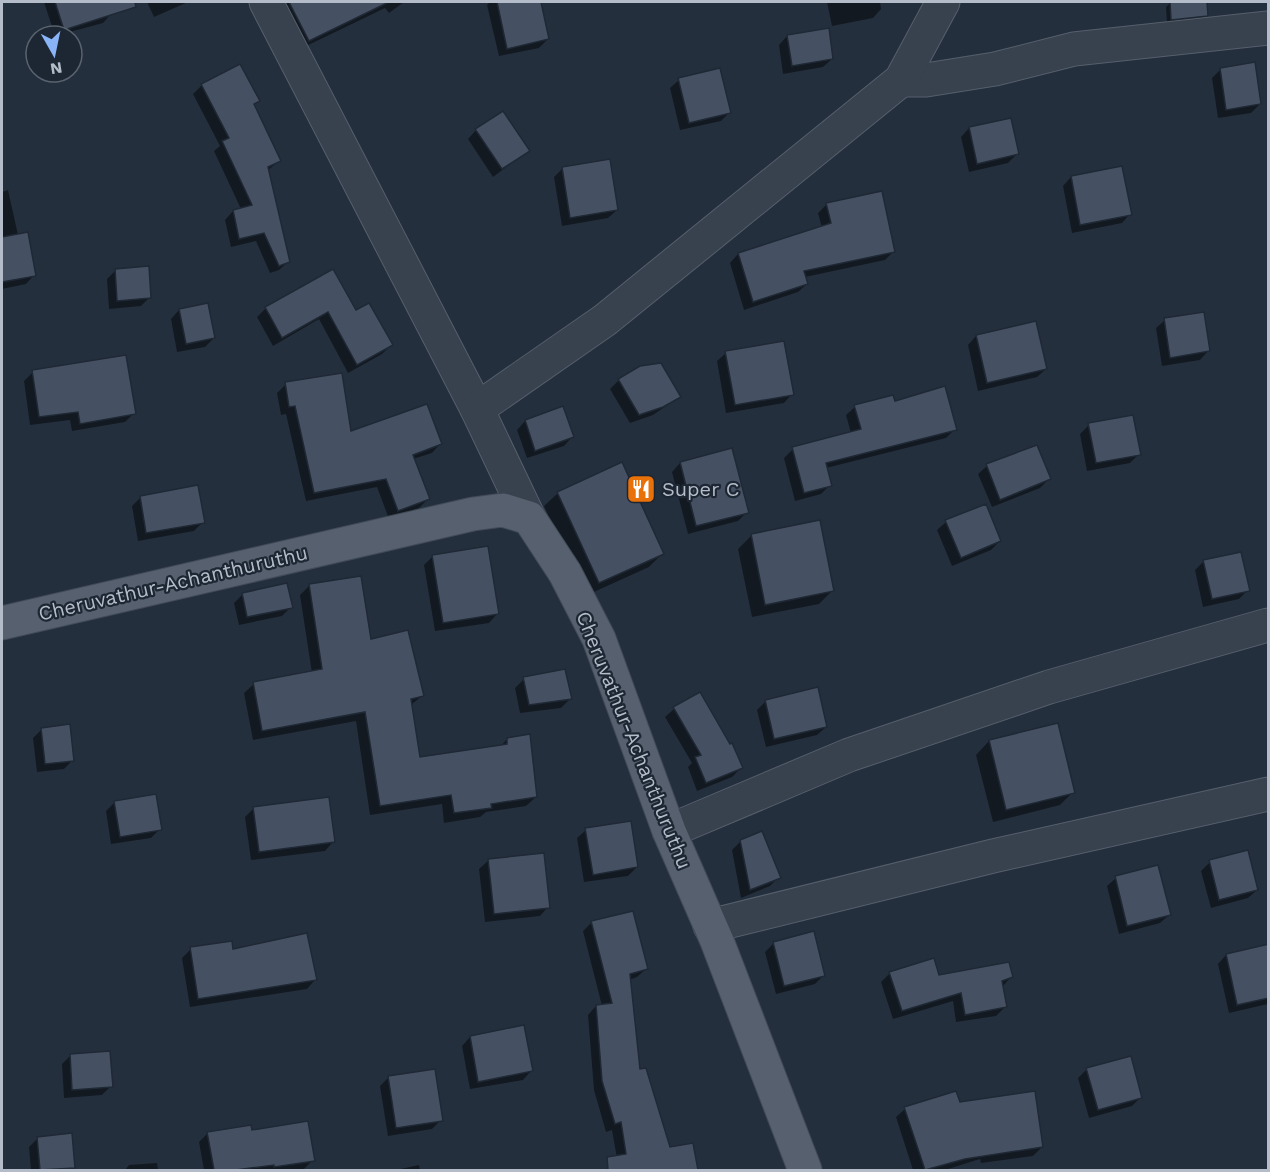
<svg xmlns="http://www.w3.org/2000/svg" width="1270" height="1172" font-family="'Work Sans',sans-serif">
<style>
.shadow{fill:#0007}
.building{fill:#455162;stroke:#1f2835;stroke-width:1.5}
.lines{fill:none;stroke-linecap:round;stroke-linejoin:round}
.minor-casing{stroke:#565f6c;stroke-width:35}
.major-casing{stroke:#414a57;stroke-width:35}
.minor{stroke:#38414e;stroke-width:33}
.major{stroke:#56606e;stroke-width:33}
.labels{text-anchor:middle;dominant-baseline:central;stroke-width:4.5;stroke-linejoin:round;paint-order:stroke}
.poi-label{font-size:20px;fill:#b4bcc9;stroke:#1d2633;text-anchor:start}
.street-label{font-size:20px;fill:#b4bcc9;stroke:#1d2633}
</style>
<rect width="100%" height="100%" fill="#242f3e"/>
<g class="shadow">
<polygon points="44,2 107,2 111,14 103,23 55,36"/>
<polygon points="147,2 188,2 154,17"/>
<polygon points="274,2 404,2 389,13 385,8 298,50"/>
<polygon points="490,2 539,2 548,39 539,48 499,56 487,5"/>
<polygon points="827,2 880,2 881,9 873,18 832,26"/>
<polygon points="1205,2 1206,15 1202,19 1167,23 1166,7 1170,3"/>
<polygon points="787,36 832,59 823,67 783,74 779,45"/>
<polygon points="1221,69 1260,104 1251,113 1218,118 1212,78"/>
<polygon points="679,80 730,112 721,121 680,130 670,88"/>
<polygon points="202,85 258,101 253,106 279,161 267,171 288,262 279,270 270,273 256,241 231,247 225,220 233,211 241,209 214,151 220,146 193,94"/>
<polygon points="969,128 1017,154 1008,163 969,172 961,137"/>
<polygon points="476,130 528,151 493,177 468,139"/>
<polygon points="563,168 617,210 608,218 562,226 554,177"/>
<polygon points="1071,177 1130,214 1122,223 1072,233 1063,186"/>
<polygon points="8,190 18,235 34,275 26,284 2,289 2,192"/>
<polygon points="827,204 894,251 885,260 805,277 807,284 798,292 744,310 730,263 738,254 822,228 818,213"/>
<polygon points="115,271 150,297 141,306 109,309 107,279"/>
<polygon points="332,271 356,312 391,345 382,354 348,373 319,319 273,346 257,317 266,308"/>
<polygon points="179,310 214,338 205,347 177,352 171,319"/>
<polygon points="1165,320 1208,351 1200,360 1162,366 1156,328"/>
<polygon points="976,336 1046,369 1037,377 978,391 968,345"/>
<polygon points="726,353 792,394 784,403 726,413 717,361"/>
<polygon points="640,368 679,397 653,415 630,423 610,389 619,380"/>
<polygon points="33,372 134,413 125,422 72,431 70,420 30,425 24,381"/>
<polygon points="286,384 350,433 440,444 432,453 413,459 428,499 419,508 389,519 377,487 306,501 286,414 281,415 277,393"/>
<polygon points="894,403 955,429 946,438 826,468 830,485 821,494 795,501 784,458 793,449 851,433 846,415 855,407"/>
<polygon points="562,408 572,437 564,446 527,458 517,430 525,421"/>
<polygon points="1089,425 1139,454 1130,463 1087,471 1080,434"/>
<polygon points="680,463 747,512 738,521 688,534 672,472"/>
<polygon points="987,466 1049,479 1040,488 992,507 978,474"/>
<polygon points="558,493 662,554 649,567 585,596 544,506"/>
<polygon points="141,497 203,522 194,531 138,541 132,506"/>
<polygon points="946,522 1000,541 991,550 952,566 937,530"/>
<polygon points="752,535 832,591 819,604 752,617 738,549"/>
<polygon points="433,556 497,614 489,623 435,631 424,565"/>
<polygon points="1203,562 1248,590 1239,599 1203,607 1195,570"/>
<polygon points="310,585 423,695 411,705 419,758 500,747 507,739 536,797 526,806 486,812 480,817 444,823 442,804 370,815 356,721 253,740 244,693 254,684 312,673 300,595"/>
<polygon points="243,594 291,607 282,616 239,625 234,603"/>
<polygon points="524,679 570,699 561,708 520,713 515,688"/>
<polygon points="766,701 826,727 817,735 766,747 757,710"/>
<polygon points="674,709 741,768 732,777 697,791 688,767 692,763 665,717"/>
<polygon points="42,729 73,760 64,769 37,772 33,738"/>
<polygon points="989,741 1073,792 1060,805 993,822 976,755"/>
<polygon points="115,802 160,829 151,838 111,844 106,811"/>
<polygon points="254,808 333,842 325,851 251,860 245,817"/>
<polygon points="586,830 637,867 628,876 584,882 577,838"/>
<polygon points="741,841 779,877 770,886 741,898 732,850"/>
<polygon points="488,861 548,907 540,916 485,922 479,869"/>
<polygon points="1210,862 1257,890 1248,898 1211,908 1201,871"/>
<polygon points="1116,878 1169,915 1160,923 1119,934 1107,886"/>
<polygon points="592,922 646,969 637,977 629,980 638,1071 669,1149 692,1145 697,1170 619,1170 612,1130 606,1132 594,1090 588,1015 596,1006 602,1006 583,931"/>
<polygon points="774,943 824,975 815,984 776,994 765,952"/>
<polygon points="1268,946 1268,1004 1229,1013 1218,964 1226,955"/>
<polygon points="191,949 232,950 315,980 307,989 190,1007 182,958"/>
<polygon points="890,973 938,976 1011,977 1003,986 1005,1007 996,1016 956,1022 953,1001 893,1019 881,982"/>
<polygon points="470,1037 531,1071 523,1080 470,1089 462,1046"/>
<polygon points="70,1056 111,1086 102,1095 64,1098 62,1064"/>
<polygon points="1087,1069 1141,1097 1132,1106 1089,1118 1078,1078"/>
<polygon points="389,1077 441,1120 432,1129 388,1136 380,1086"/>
<polygon points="959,1104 1042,1147 1033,1156 981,1163 980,1159 945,1170 913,1170 896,1117 905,1109"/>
<polygon points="250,1132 313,1160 304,1169 292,1170 204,1170 199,1142 208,1133"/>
<polygon points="38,1138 74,1168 71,1170 31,1170 29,1147"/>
<polygon points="157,1163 158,1170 125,1170 129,1165"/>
<polygon points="419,1165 420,1170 396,1170"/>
</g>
<g class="building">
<polygon points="55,2 135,2 136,7 64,30"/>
<polygon points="289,2 389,2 309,41"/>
<polygon points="497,2 541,2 549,39 507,49"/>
<polygon points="1170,2 1207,2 1208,16 1171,20"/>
<polygon points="829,28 833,59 792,66 787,35"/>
<polygon points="1255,62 1261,104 1226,110 1220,68"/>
<polygon points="240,64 260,101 254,104 281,161 268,167 290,262 279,266 264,233 239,239 233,210 252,205 222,141 229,138 201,84"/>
<polygon points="720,68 731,113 689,123 678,78"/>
<polygon points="503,111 530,151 502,169 475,129"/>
<polygon points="1011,118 1019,154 977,164 969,127"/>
<polygon points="610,159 618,210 570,218 562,167"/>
<polygon points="1122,166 1132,215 1080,225 1071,176"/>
<polygon points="882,191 895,252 804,271 808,284 753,302 738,253 831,223 826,203"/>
<polygon points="28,232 36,276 2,282 2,237"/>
<polygon points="149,266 151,298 117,301 115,269"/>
<polygon points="333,269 356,310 369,303 393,345 357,365 328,312 282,338 265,307"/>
<polygon points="208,303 215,338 186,344 179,309"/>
<polygon points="1204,312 1210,351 1170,358 1164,318"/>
<polygon points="1036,321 1047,369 987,383 976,335"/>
<polygon points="784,341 794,395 735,405 725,351"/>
<polygon points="126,355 136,414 80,424 78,412 39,417 32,370"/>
<polygon points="661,363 681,397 663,407 639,415 618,379 640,366"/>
<polygon points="342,373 351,431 427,404 442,444 413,455 430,499 398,511 386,479 314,493 295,406 289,407 285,382"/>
<polygon points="945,386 957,430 826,463 832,486 804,493 792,447 861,429 854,405 893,395 895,401"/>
<polygon points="563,406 574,437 535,451 525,420"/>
<polygon points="1133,415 1141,455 1096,463 1088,423"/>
<polygon points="1037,445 1051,479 1000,500 986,464"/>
<polygon points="732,448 749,513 696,526 680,462"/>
<polygon points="622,462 664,554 599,583 557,492"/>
<polygon points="198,485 205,523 146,533 140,496"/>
<polygon points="986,504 1001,541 961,558 945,520"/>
<polygon points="820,520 834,591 765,605 751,534"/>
<polygon points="488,546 499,614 443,623 432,555"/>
<polygon points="1241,552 1250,591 1212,599 1203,560"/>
<polygon points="361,576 371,639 408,630 424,696 411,699 420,757 507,744 507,738 530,734 537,797 491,804 492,808 454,813 451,795 380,806 365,712 262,731 253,682 322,669 309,584"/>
<polygon points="287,583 293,608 247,617 242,593"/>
<polygon points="565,669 572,699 529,705 523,677"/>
<polygon points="818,687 827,727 774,739 765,700"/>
<polygon points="700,692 730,744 732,743 743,768 706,783 695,757 701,755 673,707"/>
<polygon points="1058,723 1075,793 1006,810 989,740"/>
<polygon points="70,724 74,761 45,764 41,728"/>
<polygon points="156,794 162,830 120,837 114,801"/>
<polygon points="329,797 335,842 259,852 253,807"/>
<polygon points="631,821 638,867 593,875 585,828"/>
<polygon points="762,831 781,878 750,890 740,840"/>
<polygon points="1248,850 1258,890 1219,900 1209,860"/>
<polygon points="544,853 550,908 494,914 488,859"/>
<polygon points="1158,865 1171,915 1127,926 1115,876"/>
<polygon points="633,911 648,969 630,974 640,1069 646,1068 670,1147 693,1143 698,1170 608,1170 607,1157 626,1154 621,1122 615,1124 602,1081 596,1005 612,1003 591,921"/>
<polygon points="814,931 825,976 784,986 773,942"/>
<polygon points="307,933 317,980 198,999 190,947 232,941 233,949"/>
<polygon points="1269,944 1269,998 1237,1005 1226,954"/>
<polygon points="934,958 939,975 1009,962 1013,977 1002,981 1007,1007 965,1015 961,993 902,1011 889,972"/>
<polygon points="524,1025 533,1071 478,1082 470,1036"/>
<polygon points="110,1051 113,1087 72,1090 70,1054"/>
<polygon points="1131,1056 1142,1098 1098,1110 1086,1068"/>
<polygon points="435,1069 443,1121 396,1128 388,1076"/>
<polygon points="956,1091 960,1102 1035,1091 1043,1147 965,1159 925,1170 904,1107"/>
<polygon points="308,1121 315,1161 274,1167 274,1165 236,1170 214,1170 207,1132 251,1125 252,1130"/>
<polygon points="72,1133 75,1168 40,1170 37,1137"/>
</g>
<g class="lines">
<g class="minor-casing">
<g id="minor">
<polyline points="266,2 477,409 529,518"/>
<polyline points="901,80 926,80 995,69 1074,49 1268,28"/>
<polyline points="477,409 605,320 901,80 943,2"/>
<polyline points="669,831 849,755 1049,687 1268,625"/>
<polyline points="710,926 993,856 1268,794"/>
</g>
</g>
<g class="major-casing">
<polyline id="major" points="2,623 473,514 503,510 529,518 565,573 599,639 669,831 717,941 805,1170"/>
</g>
<use href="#minor" class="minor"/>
<use href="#major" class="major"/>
</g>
<defs>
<g id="restaurant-square" transform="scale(1.5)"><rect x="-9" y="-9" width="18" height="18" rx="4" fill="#e8710a" stroke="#1d2633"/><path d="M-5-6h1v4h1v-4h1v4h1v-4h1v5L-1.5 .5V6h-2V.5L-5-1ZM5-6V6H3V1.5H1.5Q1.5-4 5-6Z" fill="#fff"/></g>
</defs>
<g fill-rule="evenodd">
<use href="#restaurant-square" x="641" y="489"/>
</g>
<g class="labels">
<g class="poi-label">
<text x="662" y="489">Super C</text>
</g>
<g class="street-label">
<text transform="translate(173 583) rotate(-13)">Cheruvathur-Achanthuruthu</text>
<text transform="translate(634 740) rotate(68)">Cheruvathur-Achanthuruthu</text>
</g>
</g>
<rect width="1270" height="1172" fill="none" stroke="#b4bcc9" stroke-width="6"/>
<g transform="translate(54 54) rotate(171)"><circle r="28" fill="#1d2633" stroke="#59626f" stroke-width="1.5"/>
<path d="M0-4.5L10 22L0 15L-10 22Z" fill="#8ab4f8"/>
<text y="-9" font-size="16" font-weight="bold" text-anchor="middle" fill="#b4bcc9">N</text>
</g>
</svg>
